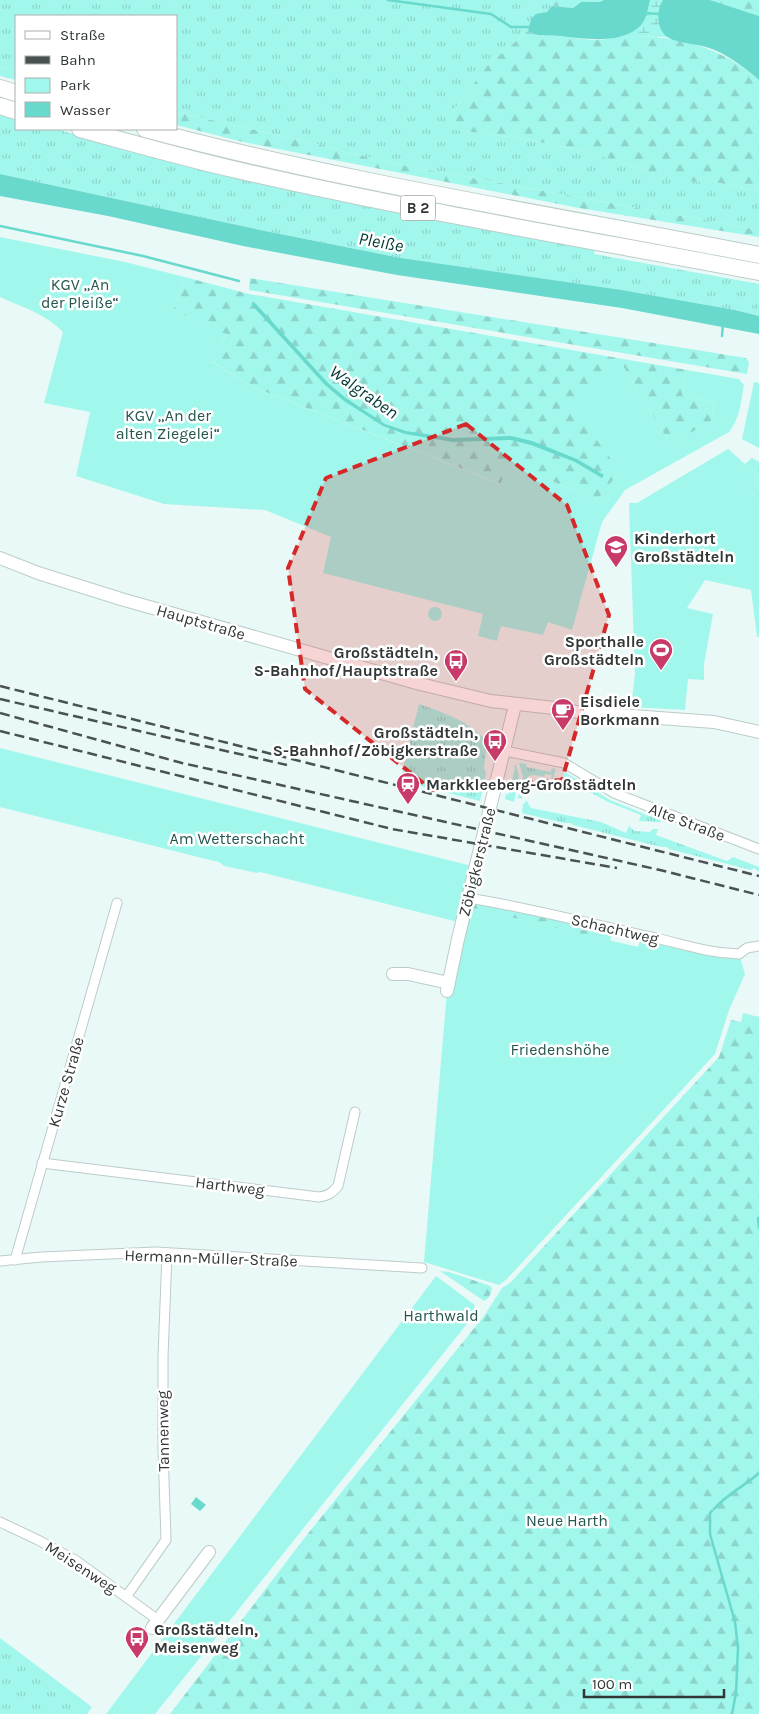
<svg xmlns="http://www.w3.org/2000/svg" width="759" height="1714" font-family="Karla,sans-serif">
<style>
.grass{fill:url(#grass-tufts)}
.forest{fill:url(#forest-firs)}
.wetland{fill:url(#wetland-marsh)}
.green{fill:#a2f7ec}
.water{fill:#68d9cc}
.lines{fill:none;stroke-linecap:round;stroke-linejoin:round}
.stream{stroke:#68d9cc;stroke-width:2.5}
.street-casing{stroke:#bcccc9;stroke-width:11}
.secondary-casing{stroke:#bcccc9;stroke-width:14}
.highway-casing{stroke:#bcccc9;stroke-width:18}
.street{stroke:#fff;stroke-width:9}
.secondary{stroke:#fff;stroke-width:12}
.highway{stroke:#fff;stroke-width:16}
.rail{stroke:#4a5251;stroke-width:2.5;stroke-dasharray:10 5;stroke-linecap:butt}
.marked{fill:#d62828;fill-opacity:0.2;stroke:#d62828;stroke-width:4;stroke-dasharray:10 6;stroke-linejoin:round}
.labels{text-anchor:middle;dominant-baseline:central;stroke-width:5;stroke-linejoin:round;paint-order:stroke}
.shield{fill:#fff;stroke:#6e7372;stroke-width:1}
.shield-label{font-size:15px;font-weight:bold;fill:#303736}
.park-label{font-size:16px;fill:#255751;stroke:#fff}
.poi-label{font-size:16px;font-weight:bold;fill:#303736;stroke:#fff;text-anchor:start}
.street-label{font-size:16px;fill:#303736;stroke:#fff}
.water-label{font-size:18px;font-style:italic;fill:#003833;stroke:#fff}
</style>
<defs>
<pattern id="grass-tufts" width="24" height="20" patternUnits="userSpaceOnUse" patternTransform="scale(1.25)"><rect width="24" height="20" fill="#a2f7ec"/><path d="M3 7l-1-3M5 7V3M7 7l1-3M15 17l-1-3M17 17v-4M19 17l1-3" fill="none" stroke="#8cd4cb"/></pattern>
<pattern id="forest-firs" width="22" height="20" patternUnits="userSpaceOnUse" patternTransform="scale(1.25)"><rect width="22" height="20" fill="#a2f7ec"/><path d="M5 1l3.5 6h-7zM16 11l3.5 6h-7z" fill="#8cd4cb"/></pattern>
<pattern id="wetland-marsh" width="20" height="14" patternUnits="userSpaceOnUse" patternTransform="scale(1.25)"><rect width="20" height="14" fill="#a2f7ec"/><path d="M1 5h8M5 5V1M11 12h8M15 12V8" fill="none" stroke="#8cd4cb"/></pattern>
</defs>
<rect width="100%" height="100%" fill="#e9f9f7"/>
<g class="grass">
<polygon points="0,0 551,0 552,6 547,12 531,19 528,31 488,65 452,112 449,129 525,139 588,152 622,162 644,170 695,182 714,182 759,191 759,230 417,168 344,152 321,145 176,112 176,16 16,16 16,71 0,66"/>
<polygon points="0,113 16,118 16,129 56,129 121,147 595,249 594,254 759,284 759,316 735,310 622,290 401,258 265,231 0,174"/>
<path d="M419,704C444,713 470,721 487,742L484,768L486,773L480,801L400,781Z"/>
<polygon points="519,763 527,764 526,767 551,772 552,768 556,769 553,779 551,779 552,775 545,774 544,777 535,775 528,776 522,794 522,799 518,798 523,777"/>
<polygon points="516,764 519,776 514,802 505,799 506,794 509,794 515,767 513,767"/>
<polygon points="565,772 610,800 662,821 660,822 639,821 641,815 608,802 566,779 563,784 561,781"/>
<polygon points="527,801 531,808 601,822 626,833 629,826 635,831 650,832 653,829 658,829 656,835 727,861 733,857 759,867 759,872 754,868 751,870 669,849 667,847 661,847 573,825 571,823 564,823 522,813 523,804"/>
<polygon points="0,1638 92,1707 87,1714 0,1714"/>
</g>
<g class="forest">
<polygon points="551,0 604,0 600,2 581,2 573,8 552,6"/>
<polygon points="710,0 759,0 759,16"/>
<path d="M528,31C535,37 550,35 558,36C571,37 584,40 597,40C606,40 614,36 623,36C676,35 718,45 759,80V191L714,182H695L664,177L622,162L588,152L525,139L448,129L452,112L488,65Z"/>
<polygon points="0,66 16,71 16,80 0,76"/>
<polygon points="176,112 321,145 344,152 417,168 759,230 759,237 579,208 243,142 176,125"/>
<polygon points="185,277 249,294 687,370 682,395 715,403 711,422 670,444 623,366 620,472 597,500 510,464 501,484 253,387 210,360 226,335 173,310"/>
<polygon points="250,278 746,358 749,362 747,374 249,290"/>
<polygon points="752,458 759,462 759,501 750,488 758,481 745,464"/>
<polygon points="468,898 613,929 610,941 466,907"/>
<polygon points="743,1013 759,1017 759,1714 170,1714 306,1536 484,1316 502,1288 510,1283 719,1057 731,1020 741,1022"/>
<path d="M440,1271L449,1272L491,1286L492,1289C491,1293 489,1299 484,1301Z"/>
</g>
<path class="wetland" d="M650,0H663L661,27L668,37L622,36C642,26 645,23 650,0Z"/>
<g class="green">
<path d="M0,237L125,262L185,277L173,310L226,334L211,361L253,387L500,484L510,464L597,500L620,471L568,402L623,366L670,444L711,422L715,403L682,395L687,370L739,379L744,385C741,402 740,418 729,432L625,490L602,522L572,630L548,622L543,635L501,626L497,641L478,636L483,614L323,573L331,537L265,510L164,504L76,476L90,412L44,403L63,332C46,314 22,307 0,297Z"/>
<polygon points="754,382 759,383 759,448 742,439"/>
<polygon points="728,449 745,464 758,481 750,488 759,501 759,637 757,637 751,590 705,580 687,608 713,614 704,664 704,680 688,679 685,710 631,707 635,674 629,503 637,503"/>
<circle cx="435" cy="614" r="7"/>
<polygon points="0,748 476,867 467,907 638,947 642,935 739,954 745,974 729,1010 715,1054 506,1280 499,1285 424,1262 447,991 462,923 260,872 257,873 224,866 219,862 206,859 0,807"/>
<polygon points="436,1276 475,1305 470,1320 155,1714 106,1714"/>
</g>
<g class="water">
<path d="M604,0H650C648,9 646,22 638,28C617,45 582,38 559,36C550,35 535,37 528,31L531,19L536,14L547,12L552,6L573,8L581,2H600Z"/>
<path d="M663,0H710L759,16V80C744,67 726,53 706,47C696,44 678,43 669,38C656,31 656,10 663,0Z"/>
<polygon points="0,174 265,231 401,258 622,290 735,310 759,316 759,334 622,308 397,275 243,246 108,216 0,196"/>
<polygon points="252,302 256,304 328,383 346,398 385,424 406,431 453,438 511,436 532,441 577,459 604,475 602,478 575,462 531,445 511,440 453,442 405,434 383,426 344,401 325,385 252,305"/>
<polygon points="196,1497 206,1505 200,1511 191,1504"/>
</g>
<g class="lines">
<g class="stream">
<polyline points="388,0 491,14 511,27 532,27"/>
<polyline points="644,13 659,14"/>
<polyline points="0,226 143,256 239,281"/>
<polyline points="722,336 723,323"/>
<polyline points="758,1218 759,1228"/>
<path d="M714,1509C728,1493 745,1486 759,1473"/>
<polyline points="712,1511 710,1513 710,1534 735,1622 738,1648 736,1693 732,1714"/>
</g>
<g class="street-casing">
<g id="street">
<polyline points="505,751 564,763 614,793 759,849"/>
<path d="M468,898C532,908 594,925 656,938C686,945 708,953 739,954L747,948L759,946"/>
<path d="M42,1163L319,1197C328,1196 332,1193 338,1186L355,1112"/>
<polyline points="15,1260 117,903"/>
<polyline points="0,1261 41,1257 156,1252 422,1268"/>
<polyline points="0,1522 38,1540 75,1560 158,1620"/>
<polyline points="126,1597 166,1540 163,1449 163,1357 167,1253"/>
</g>
</g>
<g class="secondary-casing">
<g id="secondary">
<polyline points="0,558 38,573 121,599 420,684 491,701 563,709 577,712 714,722 759,732"/>
<polyline points="393,974 408,974 449,983"/>
<polyline points="447,991 458,939 515,705"/>
<polyline points="152,1628 209,1552"/>
</g>
</g>
<g class="highway-casing">
<g id="highway">
<polyline points="0,88 16,93"/>
<polyline points="0,106 16,111"/>
<path d="M80,129C132,143 184,158 237,170C410,210 585,239 759,272"/>
<path d="M145,129C347,183 554,215 759,255"/>
</g>
</g>
<use href="#street" class="street"/>
<use href="#secondary" class="secondary"/>
<use href="#highway" class="highway"/>
<g class="rail">
<polyline points="0,686 759,876"/>
<polyline points="0,699 287,765"/>
<polyline points="0,713 182,763 660,870 759,895"/>
<polyline points="0,731 392,829 617,868"/>
</g>
</g>
<path class="marked" d="M466,424L567,505L609,615L562,780L432,790L305,689L288,568L326,478Z"/>
<defs>
<g id="school-pin" transform="scale(1.25)"><path d="M0 17L-7.5 6A9.5 9.5 0 1 1 7.5 6Z" fill="#c83a68" stroke="#fff"/><path d="M0-5L7-2L0 1L-7-2ZM-4 1L0 2.5L4 1V4Q0 6-4 4Z" fill="#fff"/></g>
<g id="stadium-pin" transform="scale(1.25)"><path d="M0 17L-7.5 6A9.5 9.5 0 1 1 7.5 6Z" fill="#c83a68" stroke="#fff"/><path d="M0-5a6.5 5 0 1 0 0 10a6.5 5 0 1 0 0-10ZM-3.5-1.8h7v3.6h-7Z" fill="#fff"/></g>
<g id="bus-pin" transform="scale(1.25)"><path d="M0 17L-7.5 6A9.5 9.5 0 1 1 7.5 6Z" fill="#c83a68" stroke="#fff"/><path d="M-5-6H5V4H4V6H2V4H-2V6H-4V4H-5ZM-3.5-4V0h7V-4ZM-3.5 1.2v1.5H-2V1.2ZM2 1.2v1.5H3.5V1.2Z" fill="#fff"/></g>
<g id="cafe-pin" transform="scale(1.25)"><path d="M0 17L-7.5 6A9.5 9.5 0 1 1 7.5 6Z" fill="#c83a68" stroke="#fff"/><path d="M-5.5-4.5H6V0H3Q3 3.5 0 3.5H-2.5Q-5.5 3.5-5.5 0ZM3-3.2v2h1.7v-2ZM-6 4.5H4V6H-6Z" fill="#fff"/></g>
<g id="station-pin" transform="scale(1.25)"><path d="M0 17L-7.5 6A9.5 9.5 0 1 1 7.5 6Z" fill="#c83a68" stroke="#fff"/><path d="M-3-6H3Q5-6 5-4V2Q5 4 3 4L4.5 6H3L1.5 4h-3L-3 6H-4.5L-3 4Q-5 4-5 2V-4Q-5-6-3-6ZM-3.5-4v3h7v-3ZM-3.5 1v1.5H-2V1ZM2 1v1.5H3.5V1Z" fill="#fff"/></g>
</defs>
<g fill-rule="evenodd">
<use href="#school-pin" x="616" y="547"/>
<use href="#stadium-pin" x="661" y="650"/>
<use href="#bus-pin" x="456" y="661"/>
<use href="#cafe-pin" x="563" y="710"/>
<use href="#bus-pin" x="495" y="741"/>
<use href="#station-pin" x="408" y="784"/>
<use href="#bus-pin" x="137" y="1638"/>
</g>
<g class="labels">
<rect class="shield" x="400.5" y="195.5" width="35" height="25" rx="4"/>
<g class="shield-label">
<text x="418" y="208">B 2</text>
</g>
<g class="park-label">
<text x="80" y="284">KGV „An<tspan x="80" dy="18">der Pleiße“</tspan></text>
<text x="168" y="415">KGV „An der<tspan x="168" dy="18">alten Ziegelei“</tspan></text>
<text x="237" y="838">Am Wetterschacht</text>
<text x="560" y="1049">Friedenshöhe</text>
<text x="441" y="1315">Harthwald</text>
<text x="567" y="1520">Neue Harth</text>
</g>
<g class="poi-label">
<text x="634" y="538">Kinderhort<tspan x="634" dy="18">Großstädteln</tspan></text>
<text x="644" y="641" text-anchor="end">Sporthalle<tspan x="644" dy="18">Großstädteln</tspan></text>
<text x="438" y="652" text-anchor="end">Großstädteln,<tspan x="438" dy="18">S-Bahnhof/Hauptstraße</tspan></text>
<text x="580" y="701">Eisdiele<tspan x="580" dy="18">Borkmann</tspan></text>
<text x="478" y="732" text-anchor="end">Großstädteln,<tspan x="478" dy="18">S-Bahnhof/Zöbigkerstraße</tspan></text>
<text x="426" y="784">Markkleeberg-Großstädteln</text>
<text x="154" y="1629">Großstädteln,<tspan x="154" dy="18">Meisenweg</tspan></text>
</g>
<g class="street-label">
<text transform="translate(201 622) rotate(16)">Hauptstraße</text>
<text transform="translate(687 822) rotate(21)">Alte Straße</text>
<text transform="translate(477 862) rotate(-76)">Zöbigkerstraße</text>
<text transform="translate(615 929) rotate(13)">Schachtweg</text>
<text transform="translate(66 1082) rotate(-74)">Kurze Straße</text>
<text transform="translate(230 1186) rotate(7)">Harthweg</text>
<text transform="translate(211 1258) rotate(2)">Hermann-Müller-Straße</text>
<text transform="translate(163 1431) rotate(-91)">Tannenweg</text>
<text transform="translate(81 1567) rotate(33)">Meisenweg</text>
</g>
<g class="water-label">
<text transform="translate(381 242) rotate(10)">Pleiße</text>
<text transform="translate(364 392) rotate(35)">Walgraben</text>
</g>
</g>
<rect x="15" y="15" width="162" height="115" fill="#ffffff" stroke="#acafaf"/>
<rect x="25" y="31" width="25" height="8" fill="#ffffff" stroke="#acafaf"/>
<text x="60" y="40" font-size="15" fill="#303736">Straße</text>
<rect x="25" y="56" width="25" height="8" fill="#4a5251" stroke="#acafaf"/>
<text x="60" y="65" font-size="15" fill="#303736">Bahn</text>
<rect x="25" y="78" width="25" height="15" fill="#a2f7ec" stroke="#acafaf"/>
<text x="60" y="90" font-size="15" fill="#303736">Park</text>
<rect x="25" y="102" width="25" height="15" fill="#68d9cc" stroke="#acafaf"/>
<text x="60" y="115" font-size="15" fill="#303736">Wasser</text>
<path d="M584 1689v8h140v-8" fill="none" stroke="#303736" stroke-width="2.5"/>
<text x="592" y="1689" font-size="15" fill="#303736" stroke="#ffffff" stroke-width="4" paint-order="stroke">100 m</text>
</svg>
